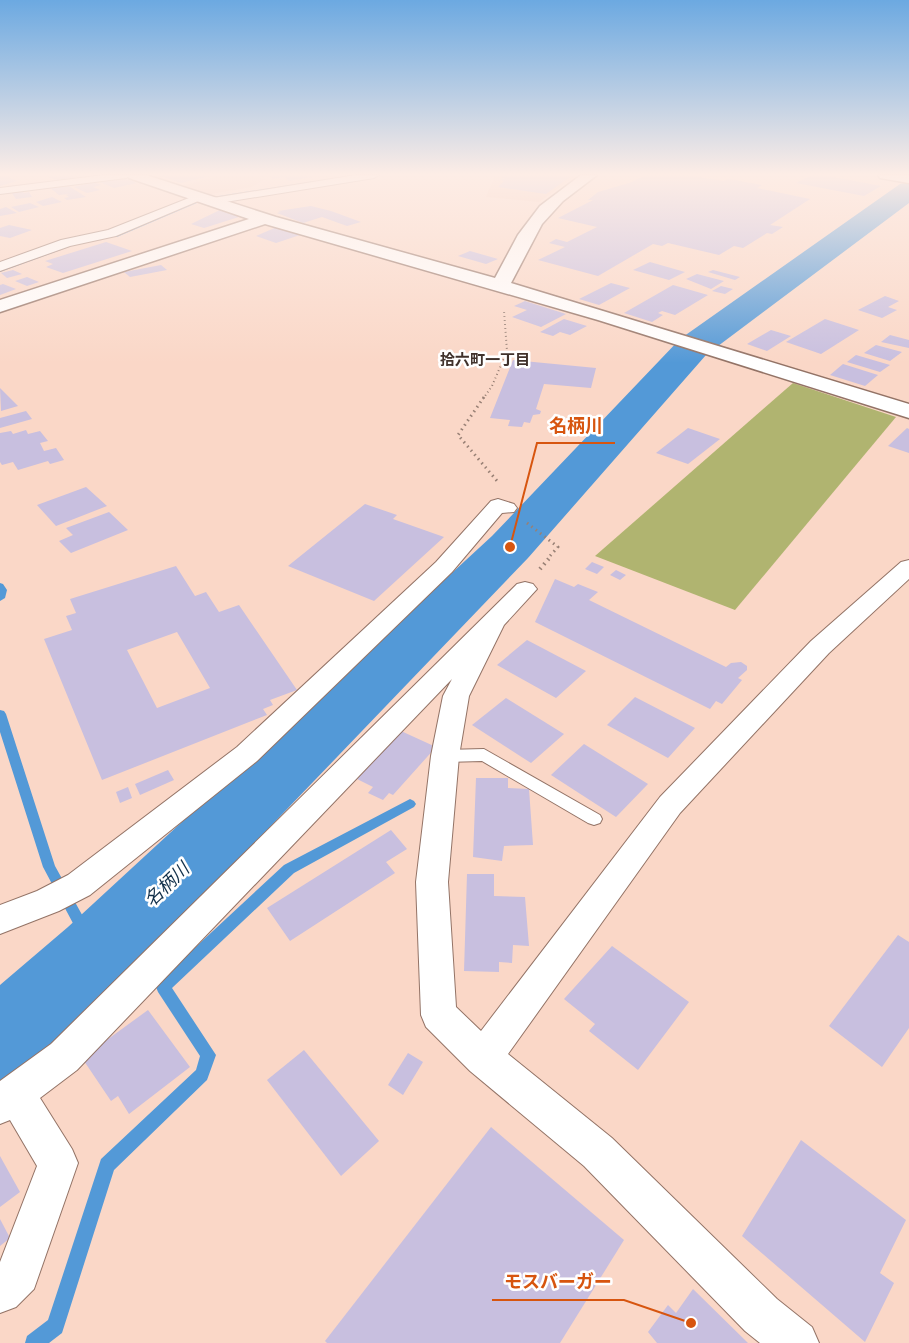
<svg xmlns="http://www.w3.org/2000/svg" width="909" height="1343" font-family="'Golos Text','Noto Sans JP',sans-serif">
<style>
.built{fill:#f4cab7}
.green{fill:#b0b470}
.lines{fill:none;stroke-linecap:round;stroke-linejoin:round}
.stream{fill:#5399d7;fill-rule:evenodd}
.river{fill:#5399d7;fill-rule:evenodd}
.building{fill:#c8bfdf;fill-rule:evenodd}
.lane-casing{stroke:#937366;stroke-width:2}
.street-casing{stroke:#937366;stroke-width:2}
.secondary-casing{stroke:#937366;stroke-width:3}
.highway-casing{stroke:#937366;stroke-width:3}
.path-far2{stroke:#988075;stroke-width:2;stroke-dasharray:1 3;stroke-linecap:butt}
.path-far1{stroke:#988075;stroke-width:3;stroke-dasharray:1.5 4;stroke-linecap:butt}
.path{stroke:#988075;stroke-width:4;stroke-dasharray:1.5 4.5;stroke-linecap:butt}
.lane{fill:#fff;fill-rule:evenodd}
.street{fill:#fff;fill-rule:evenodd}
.secondary{fill:#fff;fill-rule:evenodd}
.highway{fill:#fff;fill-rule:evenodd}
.labels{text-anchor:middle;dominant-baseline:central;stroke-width:5;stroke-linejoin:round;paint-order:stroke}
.far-neighbourhood-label{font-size:15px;font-weight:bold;fill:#40322c;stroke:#fff}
.water-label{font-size:18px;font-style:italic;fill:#12304a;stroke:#fff}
.leader{fill:none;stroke:#d7550f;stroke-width:2}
.callout-dot{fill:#d7550f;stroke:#fff;stroke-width:2}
.callout-label{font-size:18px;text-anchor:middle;font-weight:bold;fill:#d7550f;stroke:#fff;stroke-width:5;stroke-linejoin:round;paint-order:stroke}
</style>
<rect width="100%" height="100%" fill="#fad7c7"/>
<g class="built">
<polygon points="214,175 262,175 258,177 263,180 252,187 205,195 182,186 215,177"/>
<polygon points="495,175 577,175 539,202 486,197"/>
</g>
<polygon class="green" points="793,383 896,417 735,610 595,556"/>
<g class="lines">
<g class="stream">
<polygon points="314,181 316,183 214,198 212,197"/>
<polygon points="193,202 197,203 117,237 112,236"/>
<polygon points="67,244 69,247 0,272 0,268"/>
<polygon points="0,583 3,584 7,590 5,598 0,601"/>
<polygon points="0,710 4,711 6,714 55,866 101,949 103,953 101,957 96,959 91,957 43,867 0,732"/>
<polygon points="410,799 414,801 416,804 414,807 294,873 172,988 216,1055 207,1080 114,1170 62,1333 49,1343 25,1343 27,1336 48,1320 101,1159 196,1070 200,1056 158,992 156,987 158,982 284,865"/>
</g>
<polygon class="river" points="909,182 909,203 706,355 528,558 124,979 30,1070 0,1082 0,985 68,927 492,536 680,339 900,184"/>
</g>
<g class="building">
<polygon points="44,175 86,175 84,176 87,177 58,181"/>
<polygon points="158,175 206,175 210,176 181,183"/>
<polygon points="269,175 309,175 313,177 289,181 284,177 274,179"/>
<polygon points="505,175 556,175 570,177 546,194 498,187 504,181 501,180 505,178 500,177"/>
<polygon points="646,175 688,175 723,181 729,179 762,185 757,188 810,199 770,225 783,227 772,234 767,233 743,248 734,246 719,255 668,243 662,246 653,244 598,276 538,260 565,247 549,243 556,239 567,242 597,227 558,218 593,200 588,200 598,192 629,183"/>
<polygon points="812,175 823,175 881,186 864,196 796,183"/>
<polygon points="6,176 17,181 0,186 0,177"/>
<polygon points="125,178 137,183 114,188 100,182"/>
<polygon points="94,182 101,185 93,187 100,190 87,193 74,187"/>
<polygon points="69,186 86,197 67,200 64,198 69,197 66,195 69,194 59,195 50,188"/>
<polygon points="22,190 24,193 29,192 32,197 16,199 11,192"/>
<polygon points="52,197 62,202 43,206 36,202"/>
<polygon points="30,203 39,207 19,212 11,207"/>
<polygon points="311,206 331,211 361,222 347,226 322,217 303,223 277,213 281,212 278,211"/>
<polygon points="6,207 17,213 0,216 0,209"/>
<polygon points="222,209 242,216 204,228 191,224"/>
<polygon points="9,225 32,230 10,238 0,236 0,228"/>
<polygon points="279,226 303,234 276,243 256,236"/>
<polygon points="106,242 132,251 63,273 46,267 53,264 45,261"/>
<polygon points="470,251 498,259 486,264 458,256"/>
<polygon points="650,262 685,272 669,280 633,270"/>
<polygon points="161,265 167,270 130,277 124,272"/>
<polygon points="13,270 22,274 7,278 1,273"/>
<polygon points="713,270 740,277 735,280 708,272"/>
<polygon points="697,274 724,281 711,289 686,279"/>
<polygon points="27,277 39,282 27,286 15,281"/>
<polygon points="611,283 630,288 599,305 579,299"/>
<polygon points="3,284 16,289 0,295 0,285"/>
<polygon points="673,285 708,295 675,315 662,311 658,313 663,315 652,322 624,313"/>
<polygon points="721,286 733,289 725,294 712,291"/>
<polygon points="885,296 899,301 888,307 897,310 882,318 858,310"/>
<polygon points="525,301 566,314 541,327 512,317 527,310 514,306"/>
<polygon points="564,319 587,326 570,335 560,332 553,336 540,332"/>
<polygon points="825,319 859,330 821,354 786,342"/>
<polygon points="771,330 791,336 767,351 747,344"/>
<polygon points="890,335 909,340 909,348 881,342"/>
<polygon points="876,345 902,352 890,361 864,353"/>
<polygon points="856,355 890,365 880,372 847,362"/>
<polygon points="513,360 596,368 591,388 544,384 536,409 541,411 540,414 533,415 530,423 524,422 522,427 508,426 510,420 490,418"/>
<polygon points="843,364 878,375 865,386 830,375"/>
<polygon points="0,388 18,406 1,411"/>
<polygon points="26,411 32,419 0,428 0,418"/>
<polygon points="688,428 720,439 688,464 656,453"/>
<polygon points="907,428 909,429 909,453 888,446"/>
<polygon points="26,430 28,434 40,431 48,441 40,443 44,451 56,448 64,460 50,464 48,461 18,470 13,462 2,465 0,462 0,433 11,431 13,434"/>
<polygon points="86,487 107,506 56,526 37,505"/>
<polygon points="365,504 397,515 393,519 444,537 374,601 288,566"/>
<polygon points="109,512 128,530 71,553 59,541 73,535 66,528"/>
<polygon points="592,562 604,567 597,574 585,569"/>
<path d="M176,566L195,596L206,592L219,612L239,605L297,690L270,700L273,705L263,709L267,715L102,780L44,639L72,630L66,616L76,613L70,599ZM177,632L210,688L157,708L127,650Z"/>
<polygon points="616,570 626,575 620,580 610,575"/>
<polygon points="555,579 574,587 578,584 598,592 589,600 726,667 731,663 741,662 747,666 747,670 738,678 742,680 722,704 716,701 710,709 535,622"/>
<polygon points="527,640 586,671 556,698 497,665"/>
<polygon points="635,697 695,728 668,758 607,725"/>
<polygon points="506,698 564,734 531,763 472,725"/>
<polygon points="401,731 436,747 393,795 389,793 383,800 368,793 373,787 357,779"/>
<polygon points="584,744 648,784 616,817 551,775"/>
<polygon points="168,770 174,780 140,795 135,784"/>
<polygon points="476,778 508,778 508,788 529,789 533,845 504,846 502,861 473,857"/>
<polygon points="128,787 132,798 120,803 116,792"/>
<polygon points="391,830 407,849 386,862 395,873 290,941 267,908"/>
<polygon points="467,874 494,874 494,896 525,897 529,946 513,945 512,963 499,962 499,972 464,971"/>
<polygon points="898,935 909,942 909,1028 882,1067 829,1026"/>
<polygon points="612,946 689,1002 638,1070 589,1031 595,1024 564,999"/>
<polygon points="148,1010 190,1067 129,1114 118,1096 111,1101 82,1058"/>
<polygon points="304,1050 379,1141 341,1176 267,1080"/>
<polygon points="408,1053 423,1062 403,1095 388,1085"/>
<polygon points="491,1127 624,1240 560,1343 327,1343 325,1341"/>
<polygon points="801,1140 906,1220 880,1273 894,1283 865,1342 742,1236"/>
<polygon points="0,1156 20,1192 0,1207"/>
<polygon points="0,1219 10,1238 0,1246"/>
<polygon points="693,1289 748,1343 657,1343 648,1332 668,1305 676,1313"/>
</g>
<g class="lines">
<g class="lane-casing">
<polygon id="lane" points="484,749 600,815 602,819 600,823 594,825 588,823 482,761 445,762 440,760 438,756 440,752 445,750"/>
</g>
<g class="street-casing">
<g id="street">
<polygon points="104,175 131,175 126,178 0,194 0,188"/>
<polygon points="356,175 379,175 374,178 213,204 207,201 213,198"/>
<polygon points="199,194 205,197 203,199 116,236 70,246 0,271 0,262 61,240 108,230"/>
<polygon points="498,499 514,504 517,508 514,512 502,513 452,572 257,761 90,895 59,911 0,934 0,905 37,891 68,875 237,747 436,562 491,501"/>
<polygon points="909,560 909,579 829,653 680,813 508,1054 612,1138 777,1299 812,1327 819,1343 760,1343 745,1331 584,1166 470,1071 426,1027 421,1015 416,882 431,756 443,696 452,679 77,1070 40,1098 72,1149 78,1163 34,1289 16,1307 0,1313 0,1262 37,1166 10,1120 0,1124 0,1081 51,1044 517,584 525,582 533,584 537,589 504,625 469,696 459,756 448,882 456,1007 481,1031 660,797 811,641 901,562"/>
</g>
</g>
<g class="secondary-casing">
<polygon id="secondary" points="127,175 146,175 276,217 495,278 518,235 540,206 581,175 597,175 563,201 542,224 511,283 909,404 909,418 598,320 265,224 0,312 0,300 249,219 129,178"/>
</g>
<g class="highway-casing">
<polygon id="highway" points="878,175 909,175 909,183 880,178"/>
</g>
<polyline class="path-far2" points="483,399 492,386 507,351 504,311"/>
<g class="path-far1">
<polyline points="484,397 458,435 498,482"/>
<polyline points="527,523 558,547 549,557"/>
</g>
<polyline class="path" points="540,569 551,556"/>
<use href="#lane" class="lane"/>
<use href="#street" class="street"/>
<use href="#secondary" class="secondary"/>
<use href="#highway" class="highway"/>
</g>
<linearGradient id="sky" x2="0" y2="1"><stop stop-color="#6ca9e1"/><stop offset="0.48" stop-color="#fdede6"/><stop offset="1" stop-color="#fdede6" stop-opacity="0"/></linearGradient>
<rect width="909" height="363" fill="url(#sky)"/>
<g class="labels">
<g class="far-neighbourhood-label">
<text x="485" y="359">拾六町一丁目</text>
</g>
<g class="water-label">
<text transform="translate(166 884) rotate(-44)">名柄川</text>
</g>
</g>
<path class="leader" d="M510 547L537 443H615M691 1323L624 1300H492"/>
<g class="callout-dot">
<circle cx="510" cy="547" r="6"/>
<circle cx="691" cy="1323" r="6"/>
</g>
<g class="callout-label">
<text x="576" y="432">名柄川</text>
<text x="558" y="1288">モスバーガー</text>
</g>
</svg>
